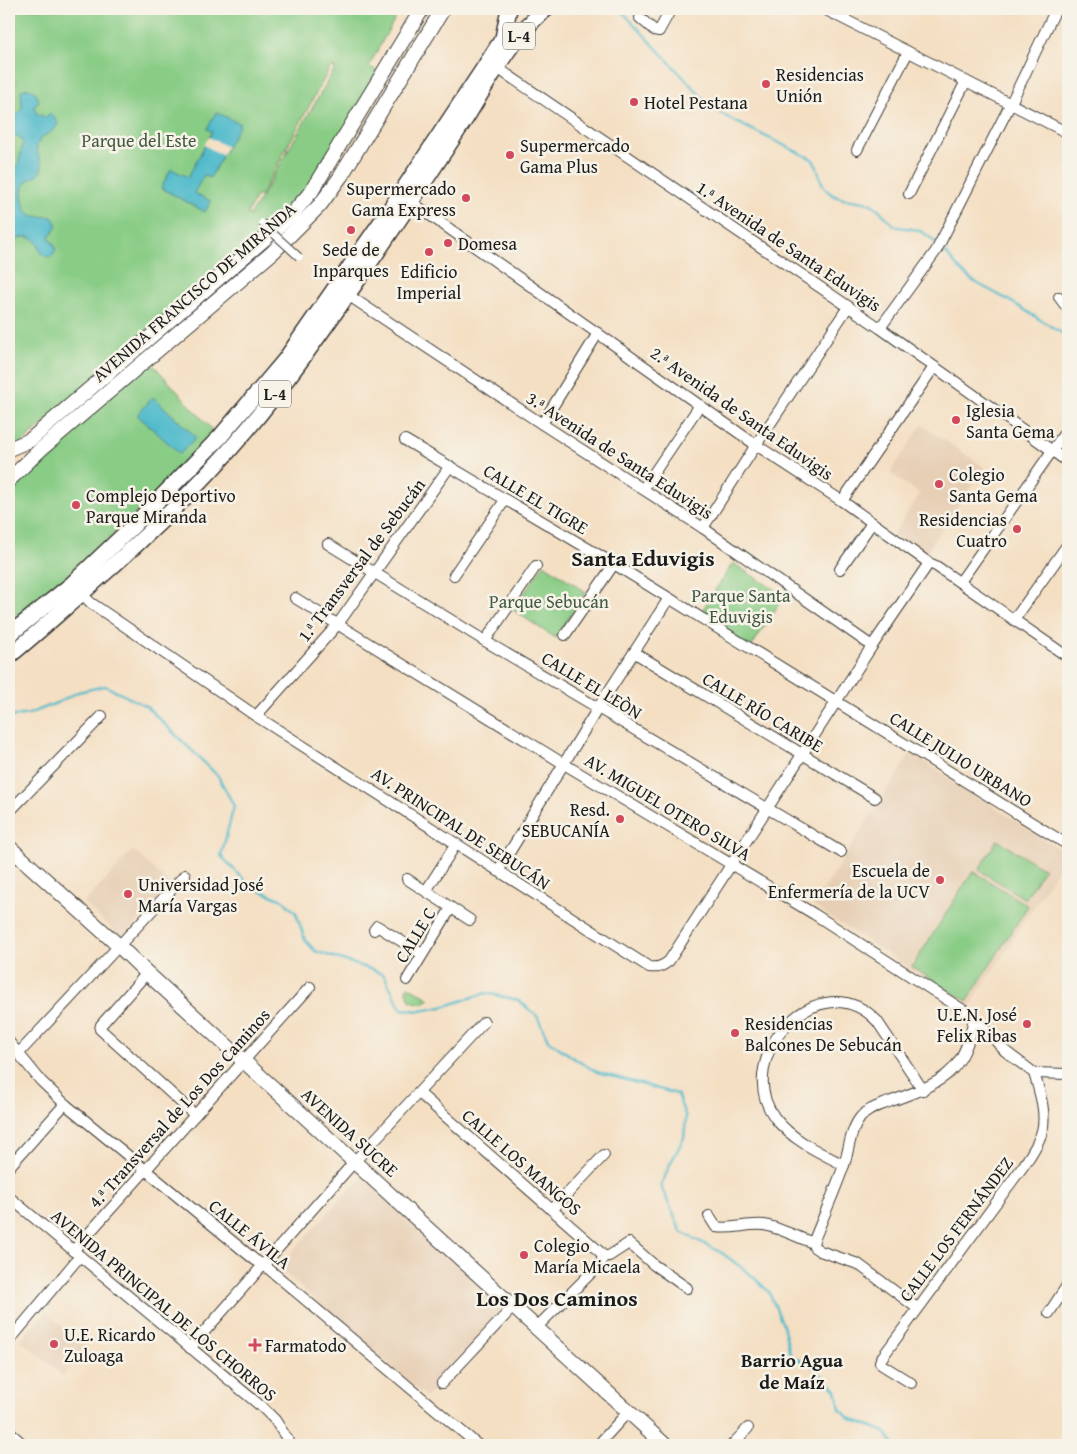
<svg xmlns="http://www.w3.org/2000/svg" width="1077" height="1454" font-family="'Gentium Book Plus',serif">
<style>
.built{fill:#e7cfb5}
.green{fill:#88cc85;stroke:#527450;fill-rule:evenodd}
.water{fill:#4eb9ca;stroke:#356a73}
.pier{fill:#f4dfc3}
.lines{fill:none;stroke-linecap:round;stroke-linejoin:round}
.stream{stroke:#4eb9ca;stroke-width:2.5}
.minor-casing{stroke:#3c3935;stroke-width:12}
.secondary-casing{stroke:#3c3935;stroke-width:16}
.primary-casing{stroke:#3c3935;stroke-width:18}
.minor{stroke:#fff;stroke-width:10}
.secondary{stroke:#fff;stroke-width:14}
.primary{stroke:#fff;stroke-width:15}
.pedestrian-bridge-casing{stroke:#3c3935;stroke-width:9;stroke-linecap:butt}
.pedestrian-bridge{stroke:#fff;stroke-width:7}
.poi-dot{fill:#d1495b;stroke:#f7f3e8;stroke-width:2}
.labels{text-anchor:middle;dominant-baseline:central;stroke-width:5;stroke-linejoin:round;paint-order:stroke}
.shield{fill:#f7f3e8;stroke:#5e5c59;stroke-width:1}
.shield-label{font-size:16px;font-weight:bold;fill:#1c1c1c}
.poi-label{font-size:18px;fill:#1c1c1c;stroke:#f7f3e8;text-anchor:start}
.park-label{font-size:18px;fill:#425a41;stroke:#f7f3e8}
.street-label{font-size:18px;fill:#1c1c1c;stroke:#f7f3e8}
.neighbourhood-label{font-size:19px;font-weight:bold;fill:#1c1c1c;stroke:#f7f3e8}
.district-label{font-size:22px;font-weight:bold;fill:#1c1c1c;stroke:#f7f3e8}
</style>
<rect width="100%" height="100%" fill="#f7f3e8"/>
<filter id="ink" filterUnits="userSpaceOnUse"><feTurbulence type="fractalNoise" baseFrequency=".02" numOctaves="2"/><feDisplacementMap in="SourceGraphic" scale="10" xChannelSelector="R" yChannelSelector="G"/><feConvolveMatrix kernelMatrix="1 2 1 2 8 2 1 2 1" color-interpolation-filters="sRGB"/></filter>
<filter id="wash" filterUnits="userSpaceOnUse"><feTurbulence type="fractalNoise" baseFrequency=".0096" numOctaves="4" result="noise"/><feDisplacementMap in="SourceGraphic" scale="20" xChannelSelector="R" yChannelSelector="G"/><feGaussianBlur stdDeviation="1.12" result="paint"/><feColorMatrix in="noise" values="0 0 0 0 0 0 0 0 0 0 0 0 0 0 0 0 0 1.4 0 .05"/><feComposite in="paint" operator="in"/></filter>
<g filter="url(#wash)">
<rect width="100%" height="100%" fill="#f4dfc3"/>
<g class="built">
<polygon points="922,425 984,467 924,555 893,534 920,494 890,473"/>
<polygon points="911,753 1067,854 970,1007 813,906"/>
<polygon points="133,850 171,885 122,938 84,903"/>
<polygon points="362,1176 509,1308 426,1397 278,1267"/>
<polygon points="46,1312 87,1348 63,1376 21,1340"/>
</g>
<g class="green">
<path d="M9,9H400L369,66L378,72L308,190L286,215L9,454ZM331,66L335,68L262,196L249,216L247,214L257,195L260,197Z"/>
<path d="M150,361L215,433C150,502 81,567 9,628V487Z"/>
<polygon points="733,563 784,596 750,649 699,615"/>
<polygon points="544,564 586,592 555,638 513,610"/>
<polygon points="997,840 1044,869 1025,899 979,870"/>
<polygon points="973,871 1028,906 967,1001 912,967"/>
<polygon points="408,986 430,999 422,1004 410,1001 406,988"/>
</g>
<g class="water">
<path d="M29,88L36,93L39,101L34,107L37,114C43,116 46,119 50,113L58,123C55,134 45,132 39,141C32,153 45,161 41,170C39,177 31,177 26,182C21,189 22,192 23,200C26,221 37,215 52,217L56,223V228L49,237L56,248L53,256L49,257L43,255C40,251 39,247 37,243C34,237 24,235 18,239C14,242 12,249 9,253C9,246 7,234 9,228C13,217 19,207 9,197V169L15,168L18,166L23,143L20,138L11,132L10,124L22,108L21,90Z"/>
<polygon points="216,112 240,124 210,178 204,175 194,193 211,201 205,212 161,188 171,169 188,177 212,132 207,129"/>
<polygon points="153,397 196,437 180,454 137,415"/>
</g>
<polygon class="pier" points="209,137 227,147 222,155 204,145"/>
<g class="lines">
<g class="stream">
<path d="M620,9L712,108L732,120L812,159C821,169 818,185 830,193C842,202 857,199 871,204C881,209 885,218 894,225C900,229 906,227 913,229C921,230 930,237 936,243"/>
<polyline points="942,249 964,274 973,281 1010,301 1068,337"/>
<polyline points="9,717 29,714 59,702 78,692 105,686 146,706 218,776 234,806 221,856 251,887 283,900 296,913 305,940 315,951 373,970 384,975 401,1009 420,1011 442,1007 486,993 518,1000 537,1016 548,1040 578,1061 597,1072 677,1094 686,1117 684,1138 670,1164 661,1186 681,1232 722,1253 750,1274 769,1292 783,1325 791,1357 810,1364 836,1390 840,1409 849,1418 885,1432 894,1445"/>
</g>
</g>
</g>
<g filter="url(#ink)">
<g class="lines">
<g class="minor-casing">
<g id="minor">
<polyline points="824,9 1068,133"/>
<polyline points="640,18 654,30 659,31 671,9"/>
<polyline points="493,65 880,328 1068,462"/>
<polyline points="857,150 908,52"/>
<polyline points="909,194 966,81"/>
<polyline points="407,199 756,445 842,501 929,563 936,566 1068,657"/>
<polyline points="348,295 542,424 703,528 872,646"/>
<polyline points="1059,297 1068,309"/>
<polyline points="880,328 936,251 1011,103 1056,9"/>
<polyline points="542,424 598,333"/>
<polyline points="405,440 614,564 1068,845"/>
<polyline points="643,489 700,405"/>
<polyline points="842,501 934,367"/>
<polyline points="703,528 756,445 848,307"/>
<polyline points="328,544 485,641 841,852"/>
<polyline points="840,569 872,523"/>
<polyline points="454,575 505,500"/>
<polyline points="960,582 1068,428"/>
<path d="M78,590L91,603L256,716L649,967C657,968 662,967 669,961L872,646L929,563"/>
<polyline points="295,598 564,764 814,914 974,1017 1005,1051 1034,1073 1068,1074"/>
<polyline points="1014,620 1068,544"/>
<polyline points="565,635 614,564"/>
<polyline points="485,641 536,566"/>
<polyline points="635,653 875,798"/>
<polyline points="256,716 338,624 450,466"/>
<polyline points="9,812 102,716"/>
<polyline points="498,871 598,708 669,598"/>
<polyline points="407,879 470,920"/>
<polyline points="426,891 456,844"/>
<polyline points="374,930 377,926 422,954"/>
<polyline points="147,973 101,1025 100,1029 195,1115"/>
<polyline points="407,980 451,908"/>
<polyline points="9,1042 41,1081 65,1104 255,1260 264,1265 478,1445"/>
<polyline points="19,1053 185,875"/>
<polyline points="419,1093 600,1252 603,1256"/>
<path d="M844,1165C820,1153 792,1140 775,1118C730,1057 820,961 877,1021L923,1090"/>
<polyline points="9,1167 65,1104"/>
<polyline points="9,1197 263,1408 275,1420 291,1445"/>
<polyline points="552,1210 604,1155"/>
<path d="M709,1216L716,1227C732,1230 748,1223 764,1225C777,1227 800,1238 813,1243"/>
<path d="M813,1243C823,1217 835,1191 844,1165C849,1150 850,1131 860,1118C867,1109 879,1106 889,1102C940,1083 964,1076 974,1017"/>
<polyline points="813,1243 814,1247 820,1251 858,1264 917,1308"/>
<polyline points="73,1251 310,987"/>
<polyline points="603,1256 609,1256 629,1243 654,1265 687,1288"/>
<polyline points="1049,1313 1068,1284"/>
<polyline points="536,1328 601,1263 603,1256"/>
<polyline points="9,1341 80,1256"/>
<polyline points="190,1348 355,1161 484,1022"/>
<polyline points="442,1383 514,1306"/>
<path d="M911,1383L882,1365L880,1362L881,1359L1024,1165C1031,1155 1039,1143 1042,1131C1047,1113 1039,1090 1034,1073"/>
<polyline points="9,1432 24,1445"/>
<polyline points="598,1445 627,1413"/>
<polyline points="732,1445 748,1428"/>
</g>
</g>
<g class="secondary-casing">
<g id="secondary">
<polyline points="9,449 30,440 275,230 292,214 311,192 422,9"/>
<polyline points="9,480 40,450 272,253 320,205 341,176 443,9"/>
<polyline points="9,847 119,946 147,973 665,1445"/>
</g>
</g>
<g class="primary-casing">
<g id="primary">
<polyline points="9,635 72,584 132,527 220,437 285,360 393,205 482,71 503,38 509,9"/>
<path d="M9,656C34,636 58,614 83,592C140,543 197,489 246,431C285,384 320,334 355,284C393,229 430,174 466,118C489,81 512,35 546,9"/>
</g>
</g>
<use href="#minor" class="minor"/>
<use href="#secondary" class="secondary"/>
<use href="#primary" class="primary"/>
<g class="pedestrian-bridge-casing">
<polyline id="pedestrian-bridge" points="262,223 299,257"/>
</g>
<use href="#pedestrian-bridge" class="pedestrian-bridge"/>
</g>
</g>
<g class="poi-dot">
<circle cx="766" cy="84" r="5"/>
<circle cx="634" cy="102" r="5"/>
<circle cx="510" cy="155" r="5"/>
<circle cx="466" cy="198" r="5"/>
<circle cx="351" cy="230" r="5"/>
<circle cx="448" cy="243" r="5"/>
<circle cx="429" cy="252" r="5"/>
<circle cx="956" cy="420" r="5"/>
<circle cx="939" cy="484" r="5"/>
<circle cx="76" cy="505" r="5"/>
<circle cx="1017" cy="529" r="5"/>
<circle cx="620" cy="819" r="5"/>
<circle cx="940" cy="880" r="5"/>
<circle cx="128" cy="894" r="5"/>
<circle cx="1027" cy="1024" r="5"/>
<circle cx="735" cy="1033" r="5"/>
<circle cx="524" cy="1255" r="5"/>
<circle cx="54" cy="1344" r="5"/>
<path d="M252.5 1337.5h5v5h5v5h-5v5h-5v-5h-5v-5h5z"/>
</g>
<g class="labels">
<g class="shield">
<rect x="503" y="22.5" width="32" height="27" rx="4"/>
<rect x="259" y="380.5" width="32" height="27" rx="4"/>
</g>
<g class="shield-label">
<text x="519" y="36">L-4</text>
<text x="275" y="394">L-4</text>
</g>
<g class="poi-label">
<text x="776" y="74">Residencias<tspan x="776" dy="21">Unión</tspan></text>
<text x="644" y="102">Hotel Pestana</text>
<text x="520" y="145">Supermercado<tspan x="520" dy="21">Gama Plus</tspan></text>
<text x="456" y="188" text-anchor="end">Supermercado<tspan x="456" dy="21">Gama Express</tspan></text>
<text x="458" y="243">Domesa</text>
<text x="351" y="249" text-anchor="middle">Sede de<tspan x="351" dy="21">Inparques</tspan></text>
<text x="429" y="271" text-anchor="middle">Edificio<tspan x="429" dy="21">Imperial</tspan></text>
<text x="966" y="410">Iglesia<tspan x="966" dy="21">Santa Gema</tspan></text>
<text x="949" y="474">Colegio<tspan x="949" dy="21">Santa Gema</tspan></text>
<text x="86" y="495">Complejo Deportivo<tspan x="86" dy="21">Parque Miranda</tspan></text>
<text x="1007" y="519" text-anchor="end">Residencias<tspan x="1007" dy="21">Cuatro</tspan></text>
<text x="610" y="809" text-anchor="end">Resd.<tspan x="610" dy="21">SEBUCANÍA</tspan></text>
<text x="930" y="870" text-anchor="end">Escuela de<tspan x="930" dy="21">Enfermería de la UCV</tspan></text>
<text x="138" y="884">Universidad José<tspan x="138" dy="21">María Vargas</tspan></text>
<text x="1017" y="1014" text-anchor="end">U.E.N. José<tspan x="1017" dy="21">Felix Ribas</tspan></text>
<text x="745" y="1023">Residencias<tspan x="745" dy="21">Balcones De Sebucán</tspan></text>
<text x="534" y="1245">Colegio<tspan x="534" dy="21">María Micaela</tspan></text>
<text x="64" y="1334">U.E. Ricardo<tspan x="64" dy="21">Zuloaga</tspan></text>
<text x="265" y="1345">Farmatodo</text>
</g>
<g class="park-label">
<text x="139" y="140">Parque del Este</text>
<text x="741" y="595">Parque Santa<tspan x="741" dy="21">Eduvigis</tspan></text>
<text x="549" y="601">Parque Sebucán</text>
</g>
<g class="street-label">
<text transform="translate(789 246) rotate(34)">1.ª Avenida de Santa Eduvigis</text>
<text transform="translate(194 292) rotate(-41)">AVENIDA FRANCISCO DE MIRANDA</text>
<text transform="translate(742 413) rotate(35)">2.ª Avenida de Santa Eduvigis</text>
<text transform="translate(620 455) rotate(33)">3.ª Avenida de Santa Eduvigis</text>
<text transform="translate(536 499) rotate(31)">CALLE EL TIGRE</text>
<text transform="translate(361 560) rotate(-53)">1.ª Transversal de Sebucán</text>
<text transform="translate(592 685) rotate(31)">CALLE EL LEÒN</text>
<text transform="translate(763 712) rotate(31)">CALLE RÍO CARIBE</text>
<text transform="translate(961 759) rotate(32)">CALLE JULIO URBANO</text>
<text transform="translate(668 807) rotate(31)">AV. MIGUEL OTERO SILVA</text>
<text transform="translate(461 828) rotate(33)">AV. PRINCIPAL DE SEBUCÁN</text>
<text transform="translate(415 935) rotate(-59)">CALLE C</text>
<text transform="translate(179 1108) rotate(-48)">4.ª Transversal de Los Dos Caminos</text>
<text transform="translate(350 1132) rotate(42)">AVENIDA SUCRE</text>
<text transform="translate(522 1162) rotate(41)">CALLE LOS MANGOS</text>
<text transform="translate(956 1229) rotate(-53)">CALLE LOS FERNÁNDEZ</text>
<text transform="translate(250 1234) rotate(39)">CALLE ÁVILA</text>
<text transform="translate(164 1305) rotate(40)">AVENIDA PRINCIPAL DE LOS CHORROS</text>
</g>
<g class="neighbourhood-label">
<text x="792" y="1360">Barrio Agua<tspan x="792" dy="22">de Maíz</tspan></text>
</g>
<g class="district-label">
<text x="643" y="558">Santa Eduvigis</text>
<text x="557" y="1298">Los Dos Caminos</text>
</g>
</g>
<rect width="1077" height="1454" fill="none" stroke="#f7f3e8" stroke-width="30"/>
</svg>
